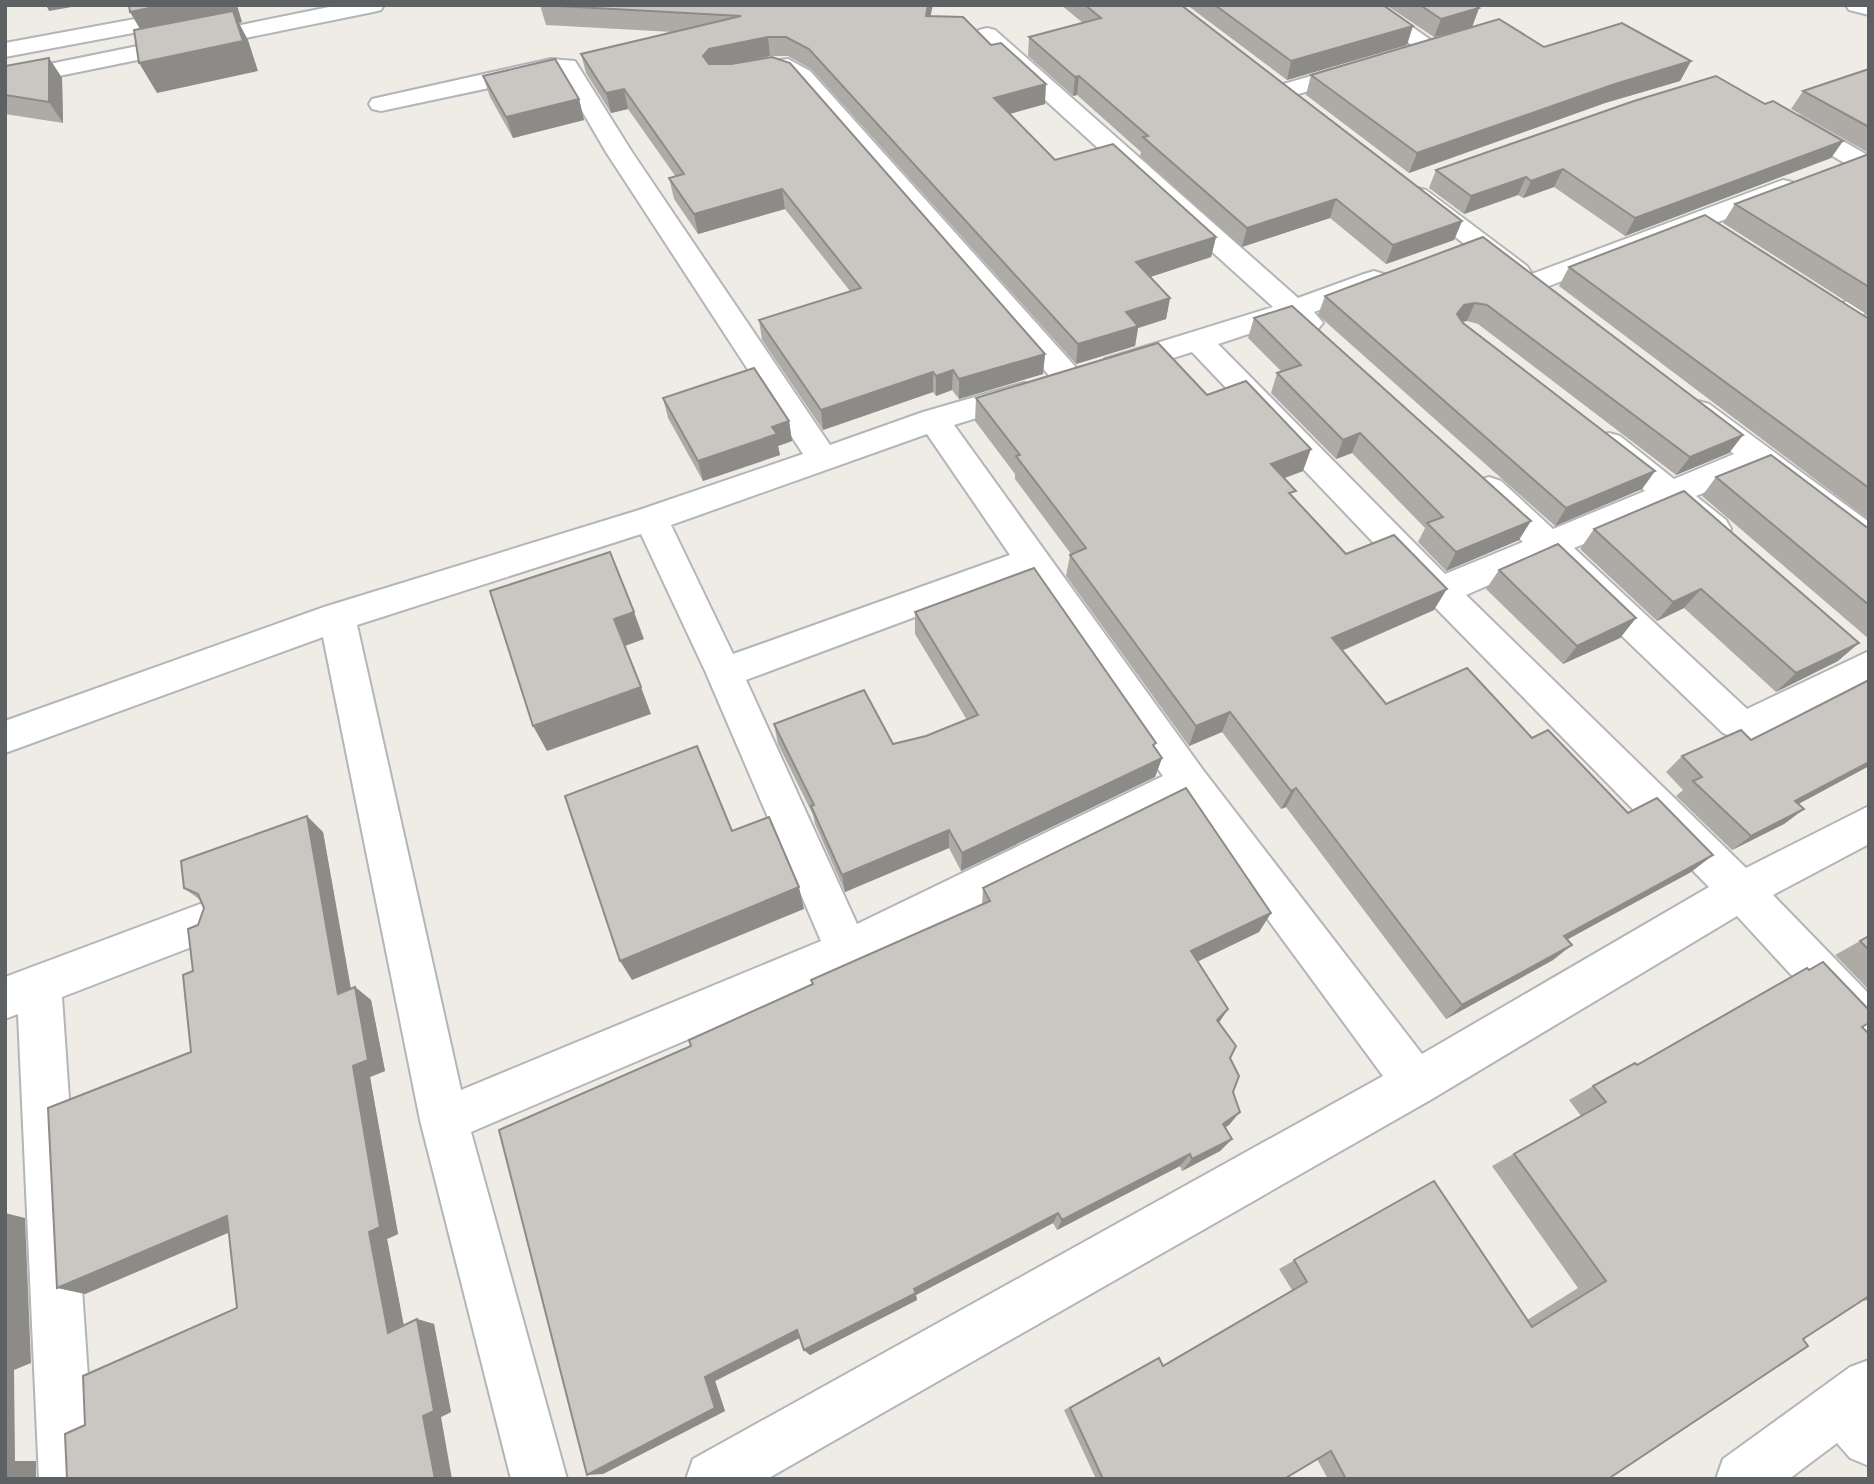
<svg xmlns="http://www.w3.org/2000/svg" width="1874" height="1484" font-family="'Archivo Narrow',sans-serif">
<style>
.lines{fill:none;stroke-linecap:round;stroke-linejoin:round}
.street-casing{stroke:#b2b5b9;stroke-width:4}
.secondary-casing{stroke:#b1b5b9;stroke-width:4}
.street{fill:#fff;fill-rule:evenodd}
.secondary{fill:#fff;fill-rule:evenodd}
.wall{fill:#aeaba7}
.shaded-wall{fill:#8d8b88}
.building{fill:#cac7c2;stroke:#8d8b88;stroke-width:2}
</style>
<rect width="100%" height="100%" fill="#eeece5"/>
<g class="lines">
<g class="street-casing">
<g id="street">
<polygon points="1355,5 1381,5 1442,48 1439,53 1423,53"/>
<polygon points="1846,5 1869,5 1869,15 1849,10"/>
<path d="M987,28L995,30L1298,298L1364,274L1374,271L1384,274L1388,280L1384,286L1314,312L1323,323L1318,329C1305,333 1299,330 1288,321L1218,344L1445,574L1523,542L1477,497L1473,489L1477,481L1489,477L1501,481L1553,529L1645,491L1598,452L1593,444L1598,436L1609,433L1620,436L1674,479L1734,454L1687,418L1682,411L1687,404L1698,401L1709,404L1869,522V552L1857,549L1755,471L1696,496L1726,520L1731,529L1726,538C1701,545 1685,523 1667,509L1574,548L1747,709L1869,651V683L1751,741L1744,742L1723,733L1544,561L1466,595L1746,868L1869,806V844L1773,895L1869,994V1048L1853,1042L1737,916L1432,1099L767,1479H686L693,1459L1383,1076L1183,804L862,965L471,1132L567,1479H511L420,1120L323,637L5,753V721L324,607L639,510L803,454L606,152L560,73L381,111L372,109L369,104L372,99L551,59L575,61L632,152L830,445L923,412L1013,386L1024,383L1035,386L1039,393L1035,400L954,425L1203,770L1422,1054L1709,887L1428,600L1192,352L1116,376L1105,373L1101,366L1105,359L1273,307L979,40L976,35L979,30ZM927,434L1010,555L733,654L671,525ZM641,534L706,673L821,941L461,1090L357,625ZM1025,576L1163,776L857,924L746,680Z"/>
<polygon points="788,59 810,71 1081,373 1085,380 1081,387 1070,390 1059,387 794,81 783,73 754,76 746,74 742,69 746,64"/>
<polygon points="1360,62 1368,64 1372,69 1368,74 1281,99 1273,97 1269,92 1273,87"/>
<polygon points="1792,115 1801,117 1869,156 1869,175 1860,172 1783,127 1780,122 1783,117"/>
<polygon points="1783,180 1792,182 1796,188 1792,194 1533,292 1523,289 1519,283 1521,279 1507,278 1404,196 1408,190 1417,188 1426,190 1527,266 1531,272 1529,275"/>
<polygon points="1869,293 1869,312 1841,322 1831,319 1827,313 1831,307"/>
<polygon points="200,904 215,910 221,924 215,938 62,997 95,1479 39,1479 18,1014 5,1019 5,977"/>
<polygon points="1869,1360 1869,1466 1850,1458 1837,1443 1789,1479 1716,1479 1723,1459 1850,1367"/>
</g>
</g>
<g class="secondary-casing">
<g id="secondary">
<polygon points="339,5 384,5 381,10 373,12 5,87 5,73"/>
<polygon points="189,9 197,11 200,16 197,21 5,57 5,43"/>
</g>
</g>
<use href="#street" class="street"/>
<use href="#secondary" class="secondary"/>
</g>
<g class="wall">
<polygon points="540,5 930,17 1045,104 1010,114 1055,160 1216,237 1211,257 1150,277 1170,298 1166,319 1138,328 1135,346 1076,364 811,69 788,56 770,56 750,61 1045,354 1043,374 959,399 952,390 936,396 933,392 823,430 762,340 759,320 850,291 785,209 698,234 674,199 669,178 676,177 628,109 611,113 586,73 581,54 673,32 546,25"/>
<polygon points="1061,5 1181,5 1462,221 1454,240 1386,264 1330,218 1242,247 1140,156 1141,152 1077,95 1073,96 1028,56 1029,37 1083,23"/>
<polygon points="1187,5 1383,5 1407,45 1287,80"/>
<polygon points="1386,5 1474,5 1479,8 1472,27 1434,37"/>
<polygon points="1544,47 1691,61 1680,81 1605,103 1409,173 1306,95 1311,75"/>
<polygon points="49,58 62,78 63,123 5,114 5,66"/>
<polygon points="1869,69 1869,153 1791,109 1803,91"/>
<polygon points="483,76 579,99 584,120 513,138 490,97"/>
<polygon points="1765,104 1843,141 1831,158 1625,236 1554,187 1523,198 1518,195 1464,214 1429,188 1436,170"/>
<polygon points="1869,154 1869,316 1723,223 1735,204"/>
<polygon points="1483,237 1743,435 1729,453 1676,475 1478,324 1467,321 1462,322 1655,471 1642,489 1555,526 1318,315 1325,296"/>
<polygon points="1569,267 1869,319 1869,520 1559,286"/>
<polygon points="1254,318 1519,540 1446,571 1418,542 1425,528 1352,453 1336,459 1271,393 1277,373 1282,372 1248,338"/>
<polygon points="1207,395 1303,471 1284,478 1293,498 1346,554 1434,610 1342,651 1386,704 1532,738 1628,813 1713,855 1691,872 1568,939 1553,960 1446,1019 1286,807 1281,809 1222,732 1189,746 1066,576 1070,555 1071,554 1015,479 1015,474 975,421 976,398"/>
<polygon points="663,398 789,421 792,441 778,446 780,455 703,481 668,418"/>
<polygon points="1716,477 1869,529 1869,639 1702,496"/>
<polygon points="1594,529 1838,661 1776,692 1684,608 1657,621 1580,549"/>
<polygon points="1499,570 1636,618 1620,638 1563,664 1486,589"/>
<polygon points="915,612 1155,748 1162,758 1155,777 961,871 949,848 845,892 815,824 813,815 778,744 774,724 893,744 926,736 967,720 915,634"/>
<polygon points="1869,680 1869,766 1798,804 1804,809 1784,824 1732,850 1676,796 1683,790 1666,772 1682,756 1751,740"/>
<polygon points="323,832 351,989 355,987 371,1000 385,1071 370,1077 398,1234 387,1239 404,1326 417,1319 434,1324 451,1412 441,1417 85,1425 237,1308 229,1232 85,1294 191,1052 198,925 204,908 200,900 184,888"/>
<polygon points="983,888 1271,913 1259,932 1197,962 1228,1009 1219,1023 1230,1058 1233,1092 1240,1112 1225,1127 1232,1139 1220,1151 1182,1171 1180,1166 1057,1230 1053,1223 916,1295 917,1300 810,1355 804,1350 800,1338 715,1381 725,1411 603,1474 813,985 811,980 982,905"/>
<polygon points="1869,936 1869,990 1835,955"/>
<polygon points="1862,1027 1869,1034 1869,1300 1862,1301 1803,1339 1608,1479 1328,1479 1317,1459 1284,1479 1096,1479 1064,1410 1150,1362 1159,1358 1163,1365 1292,1290 1279,1269 1434,1181 1527,1320 1578,1288 1492,1166 1581,1116 1569,1100 1593,1086 1637,1065"/>
</g>
<g class="shaded-wall">
<polygon points="46,5 83,5 49,11"/>
<polygon points="137,5 237,5 242,22 239,23 248,40 258,71 157,93 139,63 147,41 130,12"/>
<polygon points="928,5 933,5 926,36 926,16"/>
<polygon points="1479,8 1472,27 1434,37 1441,19"/>
<polygon points="1413,26 1407,45 1287,80 1291,61"/>
<polygon points="768,37 770,56 712,68 703,56 709,49"/>
<polygon points="49,58 62,78 63,123 49,102"/>
<polygon points="1691,61 1680,81 1605,103 1409,173 1417,153 1615,84"/>
<polygon points="1079,76 1077,95 1073,96 1075,77"/>
<polygon points="1046,84 1045,104 994,118 994,98"/>
<polygon points="624,89 628,109 611,113 606,93"/>
<polygon points="579,99 584,120 513,138 506,117"/>
<polygon points="1843,141 1831,158 1625,236 1635,218"/>
<polygon points="1563,169 1554,187 1523,198 1531,181"/>
<polygon points="1526,177 1518,195 1464,214 1471,196"/>
<polygon points="782,189 785,209 698,234 694,214"/>
<polygon points="1336,199 1330,218 1242,247 1247,228"/>
<polygon points="1462,221 1454,240 1386,264 1393,245"/>
<polygon points="1216,237 1211,257 1132,283 1136,262"/>
<polygon points="1170,298 1166,319 1138,328 1135,346 1076,364 1078,344 1126,312"/>
<polygon points="1475,303 1467,321 1455,323 1457,314 1464,305"/>
<polygon points="1045,354 1043,374 959,399 959,379"/>
<polygon points="953,370 952,390 936,396 936,376"/>
<polygon points="933,372 933,392 823,430 821,410"/>
<polygon points="789,421 792,441 778,446 780,455 703,481 698,461 772,427"/>
<polygon points="1360,433 1352,453 1336,459 1343,440"/>
<polygon points="1743,435 1729,453 1676,475 1690,457"/>
<polygon points="1311,449 1303,471 1263,486 1271,464"/>
<polygon points="1655,471 1642,489 1555,526 1566,508"/>
<polygon points="1531,521 1519,540 1446,571 1456,552"/>
<polygon points="1447,589 1434,610 1322,659 1332,638"/>
<polygon points="1701,589 1684,608 1657,621 1673,602"/>
<polygon points="634,612 644,639 625,646 614,619"/>
<polygon points="1636,618 1620,638 1563,664 1577,646"/>
<polygon points="1859,643 1838,661 1776,692 1796,673"/>
<polygon points="641,687 651,714 547,751 533,726"/>
<polygon points="1230,712 1222,732 1189,746 1196,726"/>
<polygon points="1162,758 1155,777 961,871 962,853"/>
<polygon points="1869,762 1869,766 1776,816 1795,801"/>
<polygon points="1296,788 1286,807 1281,809 1291,791"/>
<polygon points="1804,809 1784,824 1732,850 1751,836"/>
<polygon points="307,816 323,832 354,1007 338,994"/>
<polygon points="949,830 949,848 845,892 842,875"/>
<polygon points="1713,855 1691,872 1546,951 1564,936"/>
<polygon points="799,887 804,909 632,980 620,961"/>
<polygon points="1271,913 1259,932 1182,969 1191,951"/>
<polygon points="1572,945 1553,960 1446,1019 1462,1005"/>
<polygon points="355,987 371,1000 385,1071 370,1077 398,1234 387,1239 406,1337 388,1333 369,1232 353,1066"/>
<polygon points="1228,1009 1217,1025 1217,1020"/>
<polygon points="1240,1112 1229,1125 1212,1137 1223,1124"/>
<polygon points="1232,1139 1220,1151 1182,1171 1192,1159"/>
<polygon points="1190,1154 1180,1166 1057,1230 1062,1220"/>
<polygon points="5,1213 25,1218 31,1363 14,1370 15,1461 36,1461 36,1479 5,1479"/>
<polygon points="1058,1213 1053,1223 916,1295 917,1300 810,1355 804,1350 914,1289"/>
<polygon points="227,1216 249,1224 85,1294 57,1288"/>
<polygon points="417,1319 434,1324 451,1412 441,1417 452,1479 435,1479 423,1416"/>
<polygon points="797,1330 803,1336 715,1381 725,1411 603,1474 587,1475 705,1377"/>
</g>
<g class="building">
<polygon points="129,5 164,5 130,12"/>
<polygon points="540,5 928,5 926,16 963,17 991,45 1001,43 1046,84 994,98 1055,160 1113,144 1216,237 1136,262 1170,298 1126,312 1138,326 1078,344 809,49 786,37 768,37 709,49 703,56 709,64 731,64 772,57 790,63 1045,354 959,379 953,370 936,376 933,372 821,410 759,320 861,288 782,189 694,214 669,178 684,174 624,89 606,93 581,54 741,16"/>
<polygon points="1085,5 1181,5 1462,221 1393,245 1336,199 1247,228 1143,137 1148,136 1079,76 1075,77 1029,37 1101,18"/>
<polygon points="1215,5 1383,5 1413,26 1291,61"/>
<polygon points="1420,5 1474,5 1479,8 1441,19"/>
<polygon points="233,11 243,41 139,63 134,30"/>
<polygon points="1499,19 1544,47 1622,23 1691,61 1615,84 1417,153 1311,75"/>
<polygon points="49,58 49,102 5,95 5,66"/>
<polygon points="555,59 579,99 506,117 483,76"/>
<polygon points="1869,69 1869,127 1803,91"/>
<polygon points="1716,76 1765,104 1773,101 1843,141 1635,218 1563,169 1531,181 1526,177 1471,196 1436,170 1634,101"/>
<polygon points="1869,154 1869,287 1735,204"/>
<polygon points="1705,215 1869,319 1869,488 1569,267"/>
<polygon points="1483,237 1743,435 1690,457 1487,305 1475,303 1464,305 1457,314 1463,323 1655,471 1566,508 1325,296"/>
<polygon points="1292,306 1531,521 1456,552 1427,523 1443,517 1360,433 1343,440 1277,373 1301,365 1254,318"/>
<polygon points="1158,343 1207,395 1246,381 1311,449 1271,464 1296,491 1289,493 1346,554 1394,535 1447,589 1332,638 1386,704 1467,668 1532,738 1548,730 1628,813 1657,798 1713,855 1564,936 1572,945 1462,1005 1296,788 1291,791 1230,712 1196,726 1070,555 1086,548 1016,456 1020,455 976,398"/>
<polygon points="754,368 789,421 772,427 777,434 698,461 663,398"/>
<polygon points="1771,455 1869,529 1869,605 1716,477"/>
<polygon points="1684,491 1859,643 1796,673 1701,589 1673,602 1594,529"/>
<polygon points="1558,544 1636,618 1577,646 1499,570"/>
<polygon points="610,552 634,612 614,619 641,687 533,726 490,591"/>
<polygon points="1034,568 1156,743 1153,745 1162,758 962,853 949,830 842,875 811,806 814,805 774,724 864,690 893,744 926,736 978,715 915,612"/>
<polygon points="1869,680 1869,762 1795,801 1804,809 1751,836 1693,781 1702,777 1682,756 1741,730 1751,740"/>
<polygon points="697,746 732,831 769,817 799,887 620,961 565,796"/>
<polygon points="1186,788 1271,913 1191,951 1228,1009 1217,1020 1236,1046 1230,1058 1239,1076 1233,1092 1240,1112 1223,1124 1232,1139 1192,1159 1190,1154 1062,1220 1058,1213 914,1289 916,1293 804,1350 797,1330 705,1377 715,1408 587,1475 499,1130 691,1046 689,1040 813,984 811,980 990,901 983,888"/>
<polygon points="307,816 338,994 355,987 368,1060 353,1066 380,1227 369,1232 388,1333 417,1319 434,1411 423,1416 435,1479 95,1479 95,1478 93,1479 67,1479 65,1434 85,1425 83,1376 237,1308 227,1216 57,1288 48,1108 191,1052 183,975 193,971 188,929 198,925 204,908 198,894 184,888 181,861"/>
<polygon points="1869,936 1869,950 1860,941"/>
<polygon points="1823,962 1869,1010 1869,1023 1862,1027 1869,1034 1869,1296 1803,1339 1808,1346 1608,1479 1346,1479 1331,1451 1284,1479 1103,1479 1070,1408 1159,1358 1163,1366 1307,1282 1294,1260 1434,1181 1532,1327 1606,1281 1514,1154 1606,1102 1593,1086 1635,1063 1637,1065 1807,968 1809,970"/>
</g>
<rect width="1874" height="1484" fill="none" stroke="#5d6164" stroke-width="14"/>
</svg>
